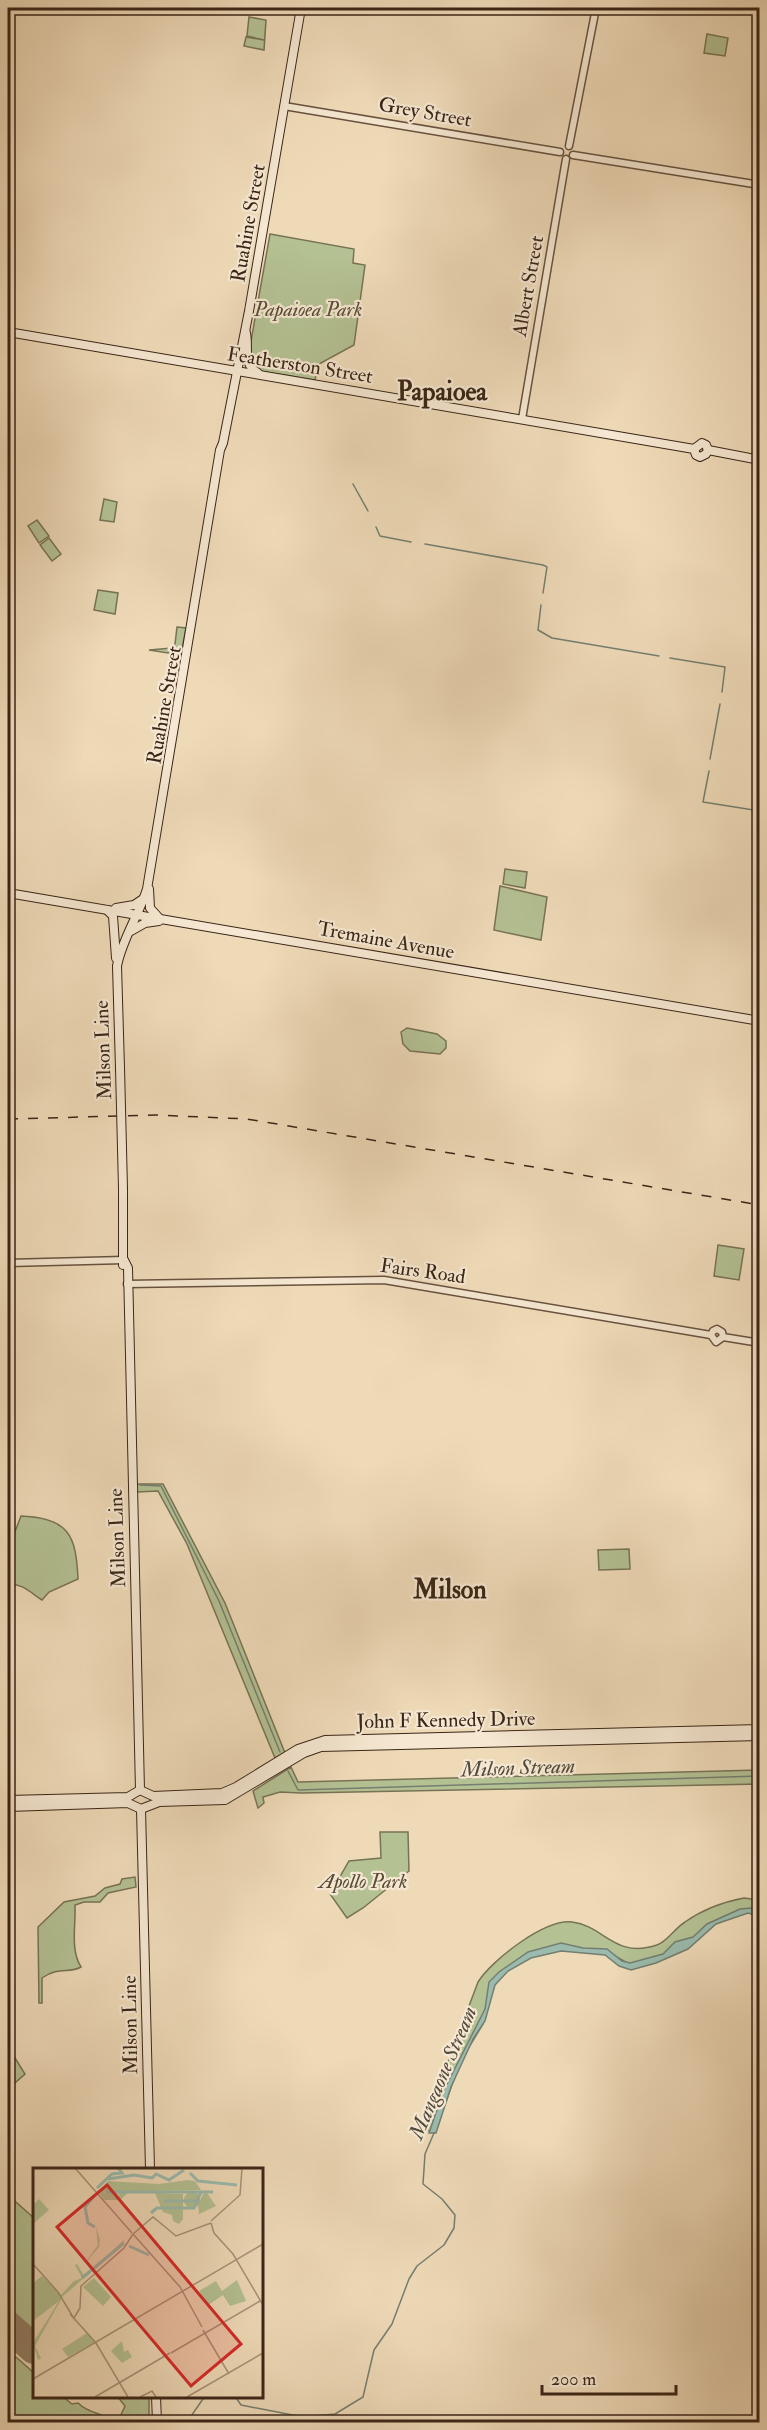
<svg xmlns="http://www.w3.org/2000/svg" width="767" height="2430" font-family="'IM FELL Double Pica',serif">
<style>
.green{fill:#b4c193;stroke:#777355;stroke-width:1.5}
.water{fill:#9abbad;stroke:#747f71;stroke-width:1.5}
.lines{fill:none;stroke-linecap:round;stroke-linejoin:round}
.stream{stroke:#747f71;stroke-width:1.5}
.runway{stroke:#948068;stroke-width:30}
.tertiary-casing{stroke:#67523f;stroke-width:9}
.secondary-casing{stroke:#3a2517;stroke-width:10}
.tertiary{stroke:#f5e7d1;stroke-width:6}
.secondary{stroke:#f5e7d1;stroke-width:8}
.rail{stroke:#3a2517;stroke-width:1.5;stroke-dasharray:10 10;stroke-linecap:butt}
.secondary-bridge-casing{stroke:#3a2517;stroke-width:10;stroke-linecap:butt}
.secondary-bridge{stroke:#f5e7d1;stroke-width:8}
.labels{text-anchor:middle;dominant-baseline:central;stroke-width:4.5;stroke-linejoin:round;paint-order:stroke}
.street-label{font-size:20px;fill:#3a2517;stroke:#f5e7d1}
.park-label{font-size:20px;font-style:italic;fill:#584c36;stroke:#f5e7d1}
.water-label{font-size:21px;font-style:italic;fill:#524a3c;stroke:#f5e7d1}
.district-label{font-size:26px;font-weight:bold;fill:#3a2517;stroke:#f5e7d1}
.inset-river{fill:none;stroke:#9abbad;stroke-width:3}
.inset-road{fill:none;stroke:#a79278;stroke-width:1.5}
.view{fill:#d62828;fill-opacity:0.15;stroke:#d62828;stroke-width:3}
.inset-edge{fill:none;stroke:#3a2517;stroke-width:3}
</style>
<rect width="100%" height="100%" fill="#efdab8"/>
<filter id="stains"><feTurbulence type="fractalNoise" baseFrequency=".00333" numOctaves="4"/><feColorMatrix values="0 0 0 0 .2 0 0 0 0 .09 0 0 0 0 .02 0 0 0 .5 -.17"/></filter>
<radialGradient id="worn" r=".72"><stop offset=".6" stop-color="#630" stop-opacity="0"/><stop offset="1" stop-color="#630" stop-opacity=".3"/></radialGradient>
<g class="green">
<polygon points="249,17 266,20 264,50 244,46 246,37 264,40 247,36"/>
<polygon points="707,34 728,38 725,56 704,53"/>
<polygon points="270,234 354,249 353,263 365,265 354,345 319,364 315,380 246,369"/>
<polygon points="104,499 117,502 114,522 100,520"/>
<polygon points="37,520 49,536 39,543 28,526"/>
<polygon points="49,538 61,554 52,561 40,545"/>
<polygon points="98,590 118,593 115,614 94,610"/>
<polygon points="177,627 186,628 181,655 149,650 172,648 175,644"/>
<polygon points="505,869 527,872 525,888 503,884"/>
<polygon points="500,886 547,897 541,940 494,930"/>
<polygon points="407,1028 437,1034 446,1041 446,1048 440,1054 410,1051 403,1044 401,1032"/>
<polygon points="718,1245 744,1249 739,1280 714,1276"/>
<polygon points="137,1484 163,1484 225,1603 285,1753 275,1758 187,1544 158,1491 137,1492"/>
<path d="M21,1516C69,1518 76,1535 78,1579L49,1592L42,1600C31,1593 22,1583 8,1584V1550Z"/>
<polygon points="629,1549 630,1569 599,1570 598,1550"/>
<polygon points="291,1767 298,1782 759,1770 760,1784 301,1793 280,1792 263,1797 264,1803 258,1808 253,1791"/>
<polygon points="380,1832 408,1832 409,1871 363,1908 347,1918 330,1894 349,1861 381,1858"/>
<path d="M135,1877L136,1887L108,1893L100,1902H84L75,1905C76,1925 70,1950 81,1967C69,1974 59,1966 42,1978V2003H39L38,1927L64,1902L95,1896L105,1888L120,1884L122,1879Z"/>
<path d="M744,1898L759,1900V1912L741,1910L714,1923L707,1931L664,1956L631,1965L606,1951L582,1950L561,1945L533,1952L497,1976L490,1995L483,2024L460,2062L436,2130L422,2131L478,1982C491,1961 544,1919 572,1922C605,1926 614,1959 657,1945C667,1942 675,1928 685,1922C702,1910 723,1902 744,1898Z"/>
<polygon points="8,2045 11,2045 15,2058 25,2074 8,2089"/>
<polygon points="8,2195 34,2218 34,2331 8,2308"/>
<path d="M8,2350L34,2373V2396H62L72,2404L78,2403C90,2415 105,2413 116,2422H8Z"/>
<polygon points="117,2396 149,2396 149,2422 122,2422 119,2419 125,2406"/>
</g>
<polygon class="water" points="752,1908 759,1910 759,1916 748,1913 716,1924 688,1949 656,1963 631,1970 619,1966 605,1955 561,1951 531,1958 508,1971 495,1985 485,2021 473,2039 451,2087 436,2133 429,2133 443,2092 485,2009 489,1982 499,1972 528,1952 561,1943 583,1948 607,1949 622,1961 630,1963 663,1954 675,1942 693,1937 707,1924 740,1909"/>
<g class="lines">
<g class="stream">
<polyline points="353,484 368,511"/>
<polyline points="376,527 380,536 411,542"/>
<polyline points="425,544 543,565 547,567 543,593"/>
<polyline points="541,605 538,630 552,638 659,656"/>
<polyline points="670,658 725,667 722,692"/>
<polyline points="710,759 720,704"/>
<polyline points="709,771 703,802 760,811"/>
<polyline points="758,836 760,828"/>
<polyline points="757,847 753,874 760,875"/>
<polyline points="140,1485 161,1486 219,1601 280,1752"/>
<polyline points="288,1771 298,1790 760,1776"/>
<polyline points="235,2396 241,2405 303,2417 335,2414 363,2397 374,2350 392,2324 409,2279 417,2266 444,2245 454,2228 455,2215 442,2199 423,2184 425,2154 434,2133"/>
<polyline points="187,2422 205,2396"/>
</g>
<polyline class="runway" points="8,2326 34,2349"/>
<g class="tertiary-casing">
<g id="tertiary">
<polyline points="284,106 560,152"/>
<polyline points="569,146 596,8"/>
<polyline points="573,155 760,185"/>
<polyline points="522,419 566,159"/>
<polyline points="8,1263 124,1260"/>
<polyline points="127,1284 384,1280 711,1335"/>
<polyline points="711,1335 713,1331 717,1329 722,1332 723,1337"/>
<polyline points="711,1335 716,1342 723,1337"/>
<polyline points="723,1337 760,1343"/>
</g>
</g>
<g class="secondary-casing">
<g id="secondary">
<polyline points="8,332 694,449"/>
<path d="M246,333C249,348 242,364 258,373"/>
<polyline points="694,449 696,455 700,457 706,454 708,450"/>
<polyline points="694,449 702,443 706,445 708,450"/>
<polyline points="708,450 760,460"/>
<polyline points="149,889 150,908 159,918"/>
<polyline points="8,893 760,1021"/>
<polyline points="116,908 134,905 143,899"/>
<polyline points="107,910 113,916 116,958"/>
<polyline points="131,931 145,923 159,921"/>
<path d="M120,1068L117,966C122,939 139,915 147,889L220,450L223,443L249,311L301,8"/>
<polyline points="123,1189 123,1265"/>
<polyline points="124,1260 128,1268 140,1790"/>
<polyline points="140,1790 153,1796 222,1793 236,1787 298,1749 325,1740 760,1729"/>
<polyline points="8,1800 128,1797 140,1790"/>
<polyline points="8,1807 128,1803 141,1809"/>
<polyline points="141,1809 159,1802 225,1800 304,1753 321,1747 760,1736"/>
<polyline points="141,1809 150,2169"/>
<polyline points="156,2396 157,2422"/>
</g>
</g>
<use href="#tertiary" class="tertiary"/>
<use href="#secondary" class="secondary"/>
<polyline class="rail" points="8,1119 156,1115 247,1119 760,1205"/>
<g class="secondary-bridge-casing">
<polyline id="secondary-bridge" points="120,1068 123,1189"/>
</g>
<use href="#secondary-bridge" class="secondary-bridge"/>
</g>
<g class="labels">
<g class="street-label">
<text transform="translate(425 112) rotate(10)">Grey Street</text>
<text transform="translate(248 223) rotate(-80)">Ruahine Street</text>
<text transform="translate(528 286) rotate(-80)">Albert Street</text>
<text transform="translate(300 365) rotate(9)">Featherston Street</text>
<text transform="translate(164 705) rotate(-80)">Ruahine Street</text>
<text transform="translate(386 940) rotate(10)">Tremaine Avenue</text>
<text transform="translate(103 1050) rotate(-92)">Milson Line</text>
<text transform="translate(423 1271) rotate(8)">Fairs Road</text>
<text transform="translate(117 1538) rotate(-92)">Milson Line</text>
<text transform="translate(446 1720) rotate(-1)">John F Kennedy Drive</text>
<text transform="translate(130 2025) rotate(-91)">Milson Line</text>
</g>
<g class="park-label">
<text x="308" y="309">Papaioea Park</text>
<text x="363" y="1881">Apollo Park</text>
</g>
<g class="water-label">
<text transform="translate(518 1768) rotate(-2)">Milson Stream</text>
<text transform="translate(443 2073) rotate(-67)">Mangaone Stream</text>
</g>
<g class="district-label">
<text x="442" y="392">Papaioea</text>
<text x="450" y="1590">Milson</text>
</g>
</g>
<g transform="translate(33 2168)">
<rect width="230" height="230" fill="#efdab8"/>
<path d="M155,12L162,13L168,22L67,24L84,25L86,29V25H95L87,32H71L66,24L75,13L126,16ZM151 32a8 8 0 1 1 16 0a8 8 0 1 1-16 0ZM122,25L150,26V51L146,56L140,53L139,47L130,44ZM174,25L183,38L166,46L165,37L170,26ZM6,31L16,42L0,56V37ZM63,59L67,72L66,79L55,92L44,96L51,108L91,72V76L30,128L2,178L8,190L5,192L0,175L26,133L0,153V115L9,108L28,127L41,113L49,110L42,97L54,92L65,77ZM61,110L78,129L70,138L50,119ZM204,112L213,133L197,138L190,127L174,138L166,123L183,113L189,123ZM54,165L62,174L35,189L29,181ZM89,173L91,184L95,182L99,189L89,195L78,183Z" fill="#b4c193"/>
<path class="inset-river" d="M157,5L165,13L204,17M75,11L101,7L119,10L123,6L136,12L151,2M64,20L79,6L89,5L85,0M73,24H180M131,33H167M122,41L118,45L124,40H161L168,24M62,59L55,55L52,39L62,27M96,78L116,87M49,110L91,75"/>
<path class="inset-road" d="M42,0L99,65M178,53L207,27L209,0M178,55L181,65L200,86L230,137M100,66L147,119L169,159M100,66L120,49L143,68L178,55M0,96L25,124L40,149M37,146L63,175L95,229M41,150L47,140L48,118L91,80L100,66M170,162L196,206M138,185L227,133M0,211L230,76M62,229L137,185M107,229L119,223L123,229M154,229L230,185"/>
<path class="view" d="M74,17L208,176L158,218L24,59Z"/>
<rect width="230" height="230" class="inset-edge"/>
</g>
<rect width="767" height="2430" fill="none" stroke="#efdab8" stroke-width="30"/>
<rect x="9" y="9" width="749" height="2412" fill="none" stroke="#3a2517" stroke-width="3"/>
<rect x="15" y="15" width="737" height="2400" fill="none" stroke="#3a2517" stroke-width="1.5"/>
<path d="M542 2385v9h134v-9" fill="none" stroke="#3a2517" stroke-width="3"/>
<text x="551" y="2385" font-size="18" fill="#3a2517" stroke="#f5e7d1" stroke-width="4.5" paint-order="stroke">200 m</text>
<rect width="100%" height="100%" filter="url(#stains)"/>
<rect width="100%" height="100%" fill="url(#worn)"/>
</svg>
